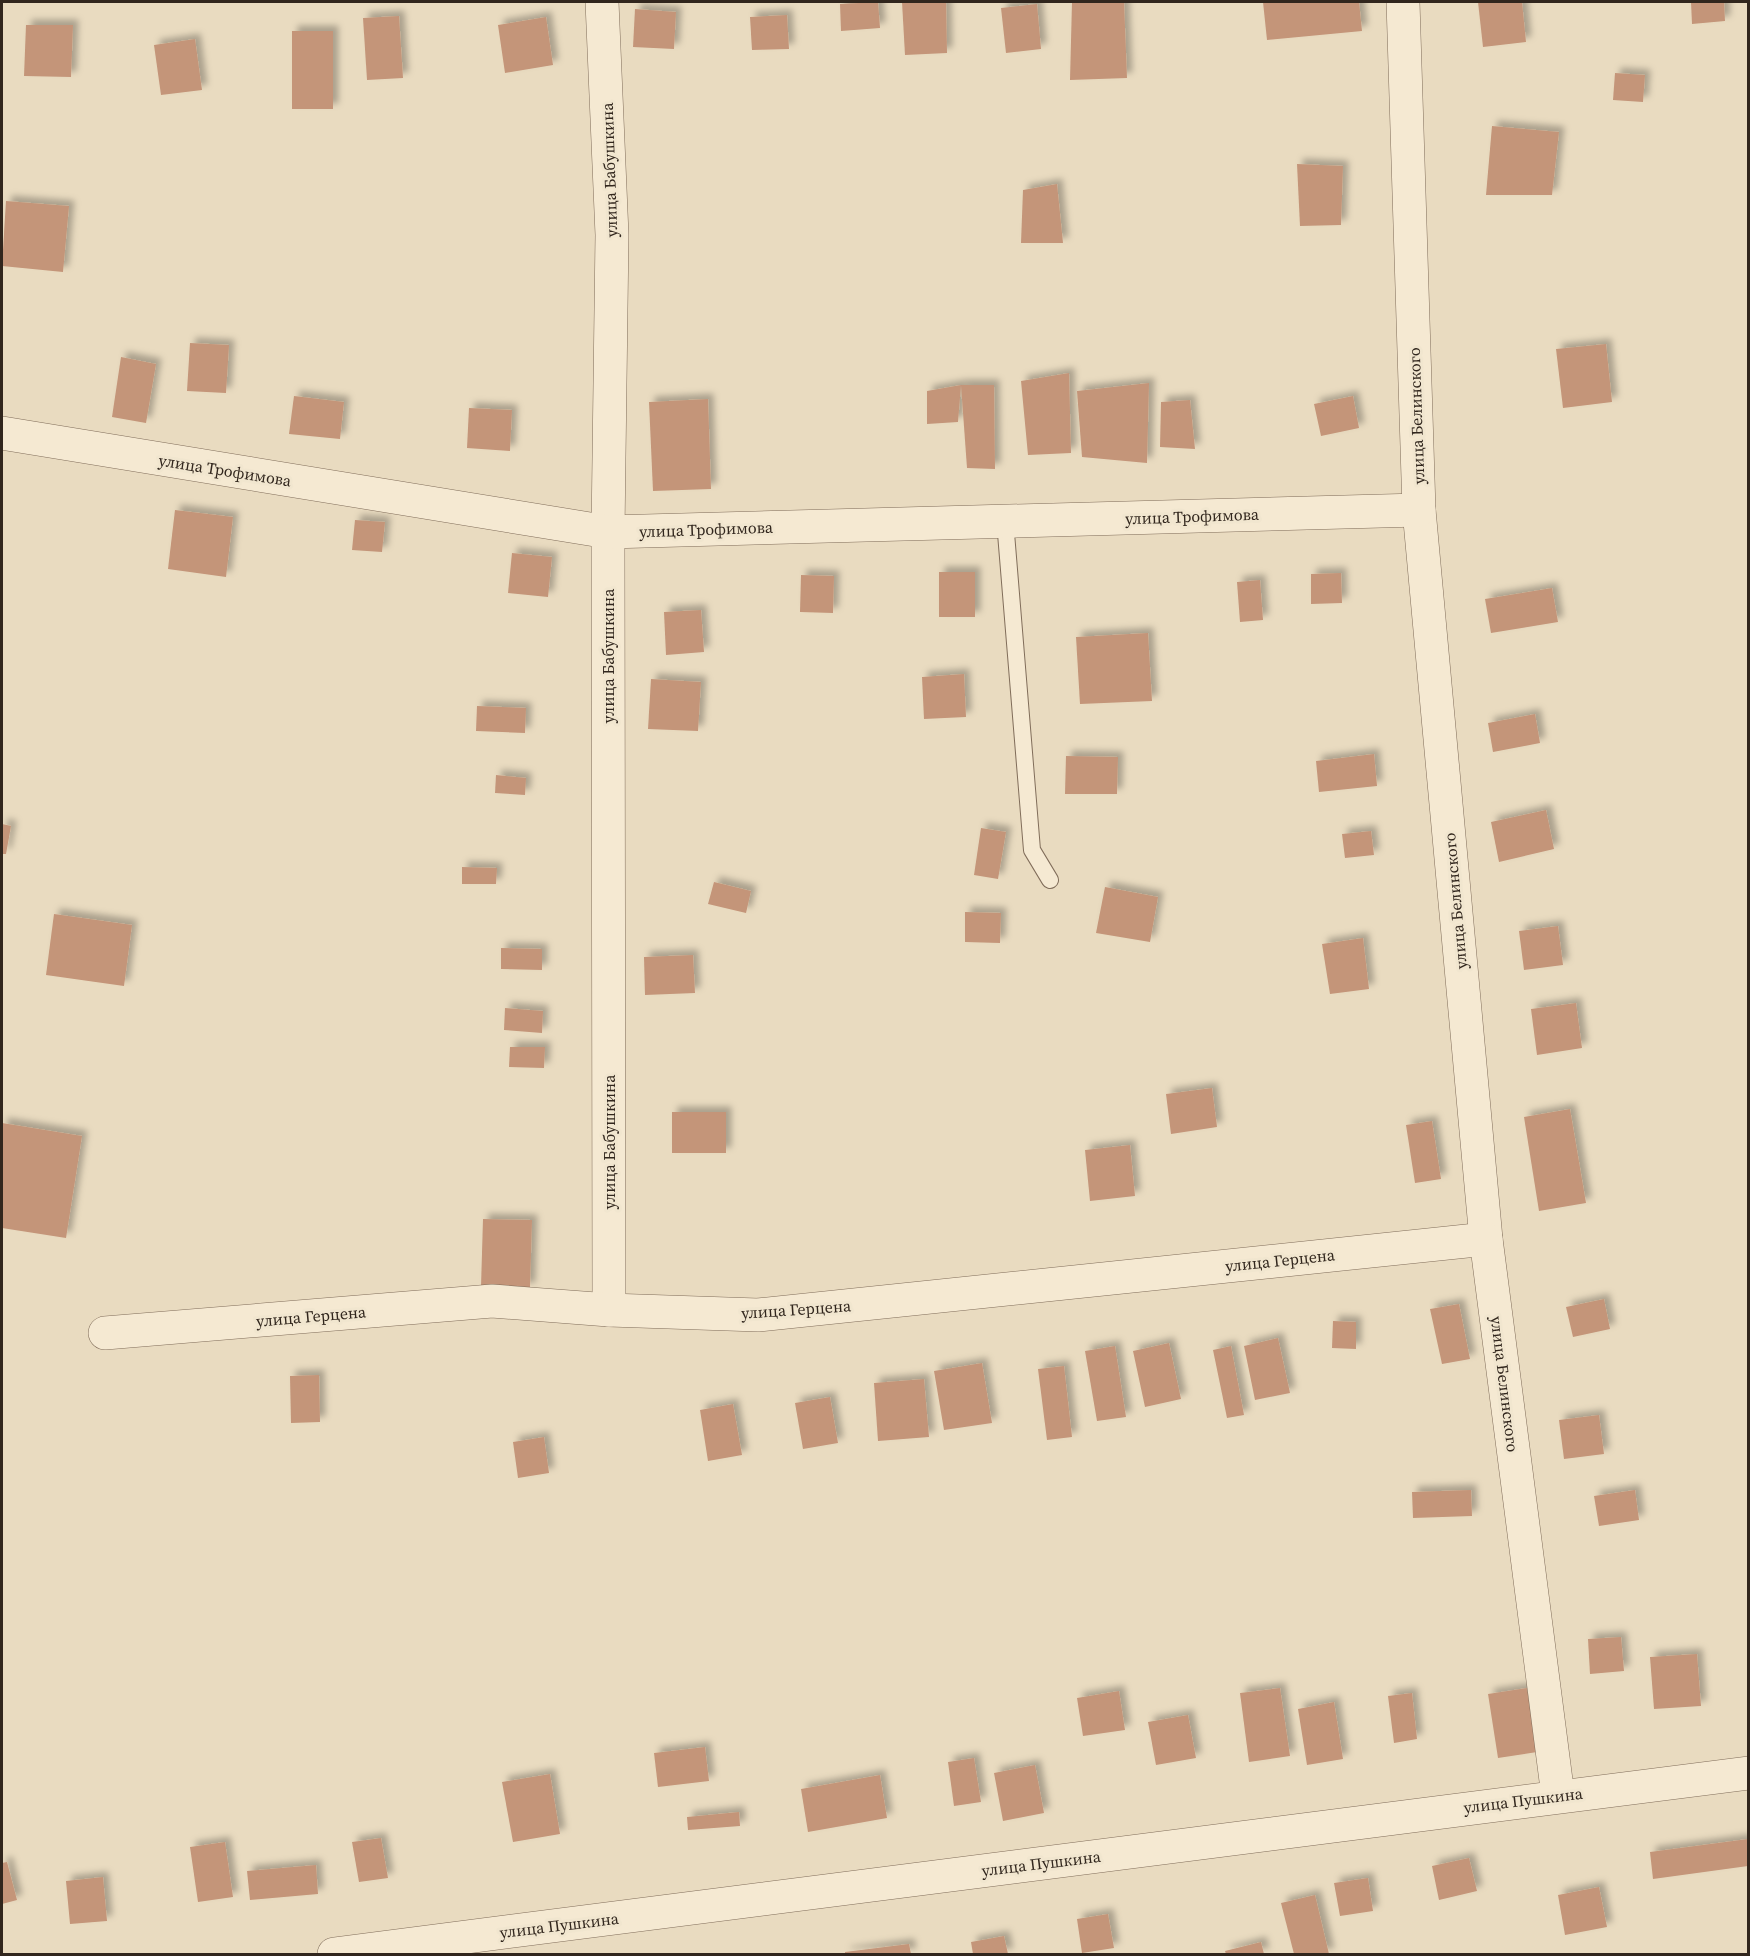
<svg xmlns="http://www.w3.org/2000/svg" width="1750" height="1956" font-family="'Source Serif 4',serif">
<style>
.building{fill:#c49579;filter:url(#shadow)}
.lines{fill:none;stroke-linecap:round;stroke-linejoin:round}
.lane-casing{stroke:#806d5a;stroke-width:18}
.street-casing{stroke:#806d5a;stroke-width:34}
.lane{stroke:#f5e9d2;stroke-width:16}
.street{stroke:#f5e9d2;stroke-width:33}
.labels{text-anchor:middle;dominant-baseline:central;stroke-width:6;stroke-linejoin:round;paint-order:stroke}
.street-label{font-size:16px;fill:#31261d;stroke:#f1e6cf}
</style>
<defs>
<filter id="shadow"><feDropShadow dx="5.5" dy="-5.5" stdDeviation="3" flood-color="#0004"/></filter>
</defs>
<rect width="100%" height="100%" fill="#e9dbc0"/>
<g class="building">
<polygon points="878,2 880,28 841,31 840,4"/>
<polygon points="902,2 946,2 947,53 905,55"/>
<polygon points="1072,2 1124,2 1127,78 1070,80"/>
<polygon points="1263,2 1359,2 1362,31 1267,40"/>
<polygon points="1478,2 1522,2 1526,42 1483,47"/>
<polygon points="1691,2 1724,2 1725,21 1692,24"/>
<polygon points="1037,4 1041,49 1006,53 1001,8"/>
<polygon points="635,9 676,12 674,49 633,47"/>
<polygon points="787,15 789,49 752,50 750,17"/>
<polygon points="399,16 403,78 367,80 363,18"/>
<polygon points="546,17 553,65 505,73 498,25"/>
<polygon points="26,25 73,25 71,77 24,76"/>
<rect x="292" y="31" width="41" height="78"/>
<polygon points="195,39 202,90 161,95 154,45"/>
<polygon points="1615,73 1645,75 1643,102 1613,100"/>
<polygon points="1492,126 1559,132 1552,195 1486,195"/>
<polygon points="1297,164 1343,166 1341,225 1300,226"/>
<polygon points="1057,184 1063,243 1021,243 1023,190"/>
<polygon points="6,201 69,206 63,272 2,266"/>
<polygon points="190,343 229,345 226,393 187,391"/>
<polygon points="1606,344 1612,402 1563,408 1556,349"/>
<polygon points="121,357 156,364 146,423 112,417"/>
<polygon points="1069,373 1071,453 1028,455 1021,381"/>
<polygon points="1149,383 1147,463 1082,457 1077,391"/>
<polygon points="961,385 958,422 927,424 927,391"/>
<polygon points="961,385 994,385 995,469 967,468"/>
<polygon points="294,396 344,402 340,439 289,434"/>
<polygon points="1353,396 1359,428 1321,436 1314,404"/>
<polygon points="708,399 711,489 653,491 649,402"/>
<polygon points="1190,400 1195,449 1160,447 1161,402"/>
<polygon points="469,408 512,410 510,451 467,448"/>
<polygon points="175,510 233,517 226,577 168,569"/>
<polygon points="355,520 385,522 382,552 352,550"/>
<polygon points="512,553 552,557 548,597 508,593"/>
<rect x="939" y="572" width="36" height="45"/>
<polygon points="1341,573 1342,603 1311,604 1311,574"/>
<polygon points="801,575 834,576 833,613 800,612"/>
<polygon points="1260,580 1263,620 1240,622 1237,582"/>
<polygon points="1552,588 1558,622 1491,633 1485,599"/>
<polygon points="701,610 704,652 666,655 664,612"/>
<polygon points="1148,633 1152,701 1080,704 1076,637"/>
<polygon points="964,674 966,717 924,719 922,677"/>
<polygon points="651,679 701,682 698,731 648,729"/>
<polygon points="477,706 526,708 525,733 476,731"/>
<polygon points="1535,714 1540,743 1493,752 1488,723"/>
<polygon points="1374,754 1377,786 1319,792 1316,761"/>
<polygon points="1066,756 1118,757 1117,794 1065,794"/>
<polygon points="496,775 526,778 525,795 495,793"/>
<polygon points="1546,810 1554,849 1499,862 1491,822"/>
<polygon points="2,824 11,826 6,854 2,854"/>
<polygon points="981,828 1006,832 998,879 974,875"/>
<polygon points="1371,831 1374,855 1345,858 1342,834"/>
<polygon points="462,867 497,868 496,884 462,884"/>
<polygon points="714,882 751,891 746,913 708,904"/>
<polygon points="1105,887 1158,897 1150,942 1096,933"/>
<polygon points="965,912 1001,913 1000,943 965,942"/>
<polygon points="54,914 132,925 124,986 46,975"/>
<polygon points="1558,926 1563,965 1524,970 1519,931"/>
<polygon points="1363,938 1369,989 1330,994 1322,944"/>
<polygon points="501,948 542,949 542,970 501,969"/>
<polygon points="693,955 695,993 645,995 644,957"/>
<polygon points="1576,1003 1582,1048 1537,1055 1531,1009"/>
<polygon points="505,1008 543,1011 542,1033 504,1030"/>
<polygon points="510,1047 545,1047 544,1068 509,1067"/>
<polygon points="1212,1088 1217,1127 1171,1134 1166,1094"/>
<polygon points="1570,1109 1586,1203 1539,1211 1524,1117"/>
<rect x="672" y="1112" width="54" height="41"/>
<polygon points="1432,1121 1441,1179 1415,1183 1406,1125"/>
<polygon points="2,1123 82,1136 66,1238 2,1228"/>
<polygon points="1130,1145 1135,1196 1090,1201 1085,1150"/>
<polygon points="483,1219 532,1220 530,1288 481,1287"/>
<polygon points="1604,1299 1610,1329 1573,1337 1566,1307"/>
<polygon points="1459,1304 1470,1359 1442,1364 1430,1309"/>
<polygon points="1333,1321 1356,1322 1356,1349 1332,1348"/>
<polygon points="1278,1338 1290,1393 1255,1400 1244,1346"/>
<polygon points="1169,1343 1181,1399 1145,1407 1133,1351"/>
<polygon points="1115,1346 1126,1417 1097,1421 1085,1351"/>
<polygon points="1231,1346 1244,1415 1227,1418 1213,1350"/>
<polygon points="982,1363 992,1423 944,1430 934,1371"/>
<polygon points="1064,1366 1072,1437 1047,1440 1038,1369"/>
<polygon points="319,1375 320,1422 291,1423 290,1376"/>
<polygon points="924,1379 929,1437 878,1441 874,1383"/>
<polygon points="830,1397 838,1443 803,1449 795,1403"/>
<polygon points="733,1404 742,1455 708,1461 700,1410"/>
<polygon points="1599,1415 1604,1454 1564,1459 1559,1420"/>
<polygon points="544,1437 549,1473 518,1478 513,1442"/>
<polygon points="1471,1490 1472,1516 1413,1518 1412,1492"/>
<polygon points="1635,1490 1639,1520 1599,1526 1594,1496"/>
<polygon points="1621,1637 1624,1671 1590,1674 1588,1639"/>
<polygon points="1697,1654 1701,1706 1654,1709 1650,1657"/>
<polygon points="1280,1688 1290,1756 1249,1762 1240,1693"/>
<polygon points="1527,1688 1537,1752 1498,1758 1488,1694"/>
<polygon points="1119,1691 1125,1730 1083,1736 1077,1698"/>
<polygon points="1412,1693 1417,1739 1394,1743 1388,1696"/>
<polygon points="1334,1702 1343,1759 1307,1765 1298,1709"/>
<polygon points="1188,1715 1196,1758 1156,1765 1148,1722"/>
<polygon points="705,1747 709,1781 658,1787 654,1753"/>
<polygon points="974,1758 981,1802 954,1806 948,1762"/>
<polygon points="1035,1765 1044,1813 1003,1821 994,1773"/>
<polygon points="550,1774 560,1834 513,1842 502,1782"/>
<polygon points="880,1775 887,1818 808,1832 801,1789"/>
<polygon points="739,1812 740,1826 688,1830 687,1817"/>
<polygon points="381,1838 388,1878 359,1882 352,1842"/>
<polygon points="1748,1839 1748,1866 1653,1879 1650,1852"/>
<polygon points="225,1842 233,1897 198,1902 190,1847"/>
<polygon points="1469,1858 1477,1891 1439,1900 1432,1866"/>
<polygon points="7,1862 17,1900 2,1904 2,1863"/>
<polygon points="316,1865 318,1894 250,1900 247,1871"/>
<polygon points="103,1877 107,1921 70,1924 66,1881"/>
<polygon points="1368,1878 1373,1911 1340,1916 1334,1883"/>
<polygon points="1599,1887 1607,1927 1565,1935 1558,1895"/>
<polygon points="1315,1895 1329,1954 1294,1954 1281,1903"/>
<polygon points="1108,1914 1114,1948 1082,1953 1077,1919"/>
<polygon points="1004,1936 1008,1954 973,1954 971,1942"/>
<polygon points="1261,1942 1264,1954 1226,1954 1225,1951"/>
<polygon points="909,1944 911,1954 845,1954 845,1952"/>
</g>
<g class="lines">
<g class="lane-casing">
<polyline id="lane" points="1005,521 1032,850 1050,880"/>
</g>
<g class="street-casing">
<g id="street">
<polyline points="602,2 612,235 608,532 609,1310"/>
<polyline points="1403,2 1419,510 1486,1239 1558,1796"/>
<polyline points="2,433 608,532 1419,510"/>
<polyline points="105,1333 492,1301 609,1310 758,1315 1486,1239"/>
<polyline points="334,1954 1748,1773"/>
</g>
</g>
<use href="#lane" class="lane"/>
<use href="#street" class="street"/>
</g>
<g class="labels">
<g class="street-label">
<text transform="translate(609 170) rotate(-92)">улица Бабушкина</text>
<text transform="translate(1416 416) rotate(-92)">улица Белинского</text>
<text transform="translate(225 470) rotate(9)">улица Трофимова</text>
<text transform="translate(1192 516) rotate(-2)">улица Трофимова</text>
<text transform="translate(706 529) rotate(-2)">улица Трофимова</text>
<text transform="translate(608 656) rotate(-90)">улица Бабушкина</text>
<text transform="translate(1455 901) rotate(-95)">улица Белинского</text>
<text transform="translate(609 1142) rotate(-90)">улица Бабушкина</text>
<text transform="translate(1280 1260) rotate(-6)">улица Герцена</text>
<text transform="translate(796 1309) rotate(-4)">улица Герцена</text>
<text transform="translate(311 1316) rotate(-5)">улица Герцена</text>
<text transform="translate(1505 1384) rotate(83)">улица Белинского</text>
<text transform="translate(1523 1800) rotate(-7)">улица Пушкина</text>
<text transform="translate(1041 1863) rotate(-7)">улица Пушкина</text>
<text transform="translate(559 1925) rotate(-7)">улица Пушкина</text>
</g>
</g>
<rect width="1750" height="1956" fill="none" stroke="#31261d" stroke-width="6"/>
</svg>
